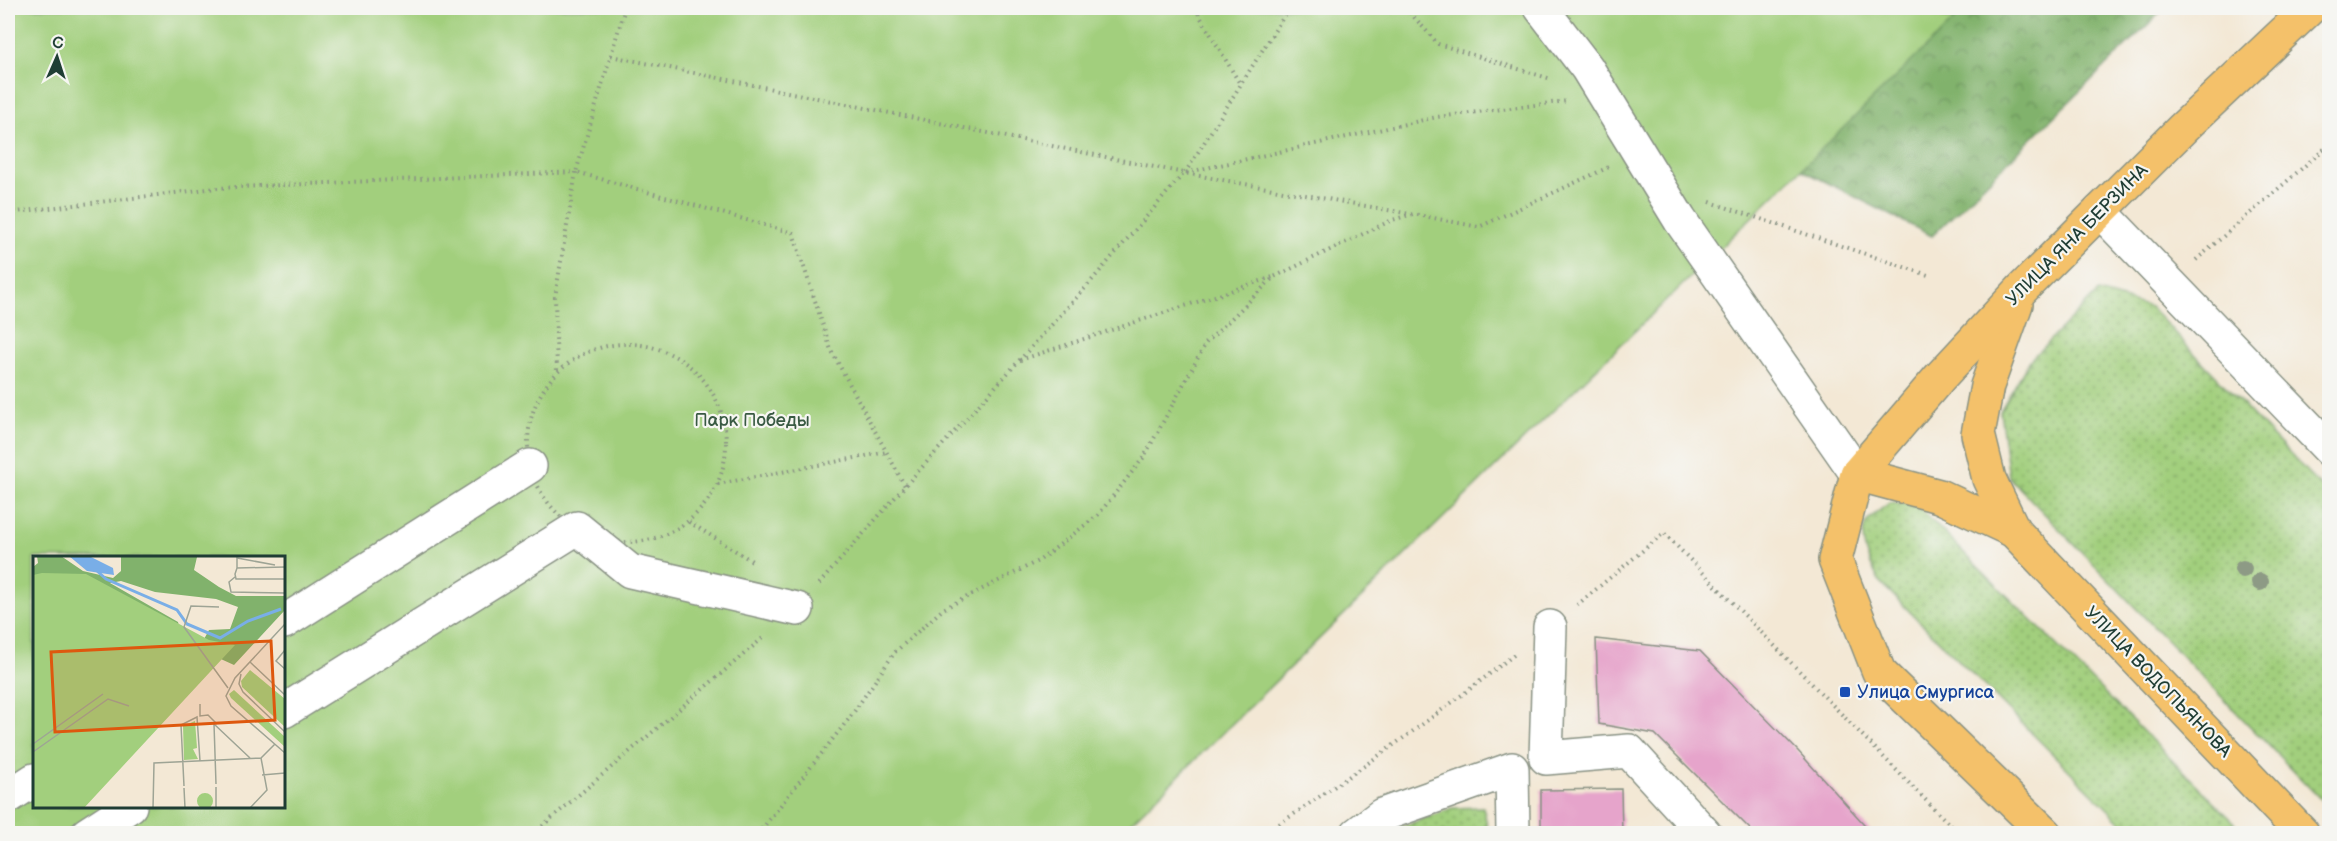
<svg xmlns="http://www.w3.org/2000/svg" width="2337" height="841" font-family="'Balsamiq Sans',sans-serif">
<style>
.grass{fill:url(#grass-dots);stroke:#608658;stroke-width:1.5}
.forest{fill:url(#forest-crowns);stroke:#507850;stroke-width:1.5}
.park{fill:#a2cf7d;stroke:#608658;stroke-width:1.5;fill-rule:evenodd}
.building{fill:#e6a4cb}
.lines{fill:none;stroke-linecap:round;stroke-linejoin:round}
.minor-casing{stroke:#899284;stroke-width:36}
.major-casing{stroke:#899284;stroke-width:36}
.path{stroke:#899284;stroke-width:4;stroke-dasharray:1.5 4.5;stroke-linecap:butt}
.minor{stroke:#fff;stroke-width:33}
.major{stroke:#f4c16a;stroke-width:33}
.tree{fill:#8d9a85}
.transit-dot{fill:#1a4fb4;stroke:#f6f6f2;stroke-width:2}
.labels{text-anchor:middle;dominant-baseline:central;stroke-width:4.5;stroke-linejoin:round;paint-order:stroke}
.street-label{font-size:18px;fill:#1f3d34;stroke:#f6f6f2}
.park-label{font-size:18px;fill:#395a43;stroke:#f6f6f2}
.transit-label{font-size:18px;fill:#164399;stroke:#f6f6f2;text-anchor:start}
.inset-river{fill:none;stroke:#79aee7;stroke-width:3}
.inset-road{fill:none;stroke:#9ea495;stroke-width:1.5}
.view{fill:#de580e;fill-opacity:0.15;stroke:#de580e;stroke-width:3}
.inset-edge{fill:none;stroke:#1f3d34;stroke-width:3}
</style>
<defs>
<pattern id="grass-dots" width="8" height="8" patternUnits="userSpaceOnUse" patternTransform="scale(1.5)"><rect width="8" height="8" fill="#a2cf7d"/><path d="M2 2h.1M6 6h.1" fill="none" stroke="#83a967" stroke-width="1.8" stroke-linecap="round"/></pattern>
<pattern id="forest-crowns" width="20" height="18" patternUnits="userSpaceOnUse" patternTransform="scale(1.5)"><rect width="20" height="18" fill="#81b26c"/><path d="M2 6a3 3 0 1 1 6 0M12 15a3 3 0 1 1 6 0" fill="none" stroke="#69925a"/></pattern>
</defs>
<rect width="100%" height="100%" fill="#f6f6f2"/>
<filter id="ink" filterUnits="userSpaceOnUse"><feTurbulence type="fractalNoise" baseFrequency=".0167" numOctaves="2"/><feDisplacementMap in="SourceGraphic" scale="12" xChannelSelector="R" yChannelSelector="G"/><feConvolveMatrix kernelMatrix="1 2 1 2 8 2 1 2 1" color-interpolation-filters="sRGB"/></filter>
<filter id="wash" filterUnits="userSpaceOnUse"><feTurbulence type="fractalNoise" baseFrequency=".008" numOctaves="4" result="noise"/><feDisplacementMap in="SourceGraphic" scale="24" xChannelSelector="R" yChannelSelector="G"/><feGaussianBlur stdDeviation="1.35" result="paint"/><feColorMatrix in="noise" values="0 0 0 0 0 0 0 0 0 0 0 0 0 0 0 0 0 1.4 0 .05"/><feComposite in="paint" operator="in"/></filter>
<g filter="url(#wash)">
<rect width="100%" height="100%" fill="#f3e8d5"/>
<g class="grass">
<polygon points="2098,292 2150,307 2329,495 2329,808 2009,477 2000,411 2030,360"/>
<path d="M1889,503L1915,504L2245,833H2132L1879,581C1871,565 1856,540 1867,522C1872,515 1882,509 1889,503Z"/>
<polygon points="1483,807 1489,833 1383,834 1452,808"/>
</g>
<polygon class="forest" points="1644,8 2165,8 1932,236 1704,120"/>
<path class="park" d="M8,8H1904L1954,20L1120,833L8,834ZM34,558H284V806H34Z"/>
<g id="blocks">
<g class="building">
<polygon points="1596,639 1700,651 1798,751 1873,834 1755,834 1655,734 1599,724"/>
<polygon points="1621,789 1622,834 1541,834 1541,790"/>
</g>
</g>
</g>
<g filter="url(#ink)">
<use href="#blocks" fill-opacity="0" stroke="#899284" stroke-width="1.5"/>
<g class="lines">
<g class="minor-casing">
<g id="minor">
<polyline points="1541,8 1587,68 1680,220 1857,474"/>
<polyline points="2100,211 2330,450"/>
<polyline points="284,622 530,466"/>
<polyline points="1550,627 1546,758 1629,751 1705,834"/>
<polyline points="284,711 577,528 630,571 797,609"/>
<polyline points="8,797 34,780"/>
<polyline points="87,834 130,806"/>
<polyline points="1357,834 1382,815 1512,769 1513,834"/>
</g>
</g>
<g class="major-casing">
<g id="major">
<polyline points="2016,304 1987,386 1978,434 1989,479 2014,531 2303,834"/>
<polyline points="1857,474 1939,496 2014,531"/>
<polyline points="2046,834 1879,672 1835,560 1857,474 1940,377 2021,290 2183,128 2310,8"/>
</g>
</g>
<g class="path">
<polyline points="625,8 576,172 793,233 831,350 905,486"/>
<polyline points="1195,8 1240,84"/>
<polyline points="1406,8 1438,44 1551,79"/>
<polyline points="611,56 1184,173 1410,214"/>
<polyline points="1185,173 1289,8"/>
<polyline points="1710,202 1931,276"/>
<polyline points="8,213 216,188 576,172 555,297 557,371"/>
<polyline points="2196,260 2330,144"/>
<circle cx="627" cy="443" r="99"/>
<polyline points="1020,360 1273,277"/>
<polyline points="718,484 887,452"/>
<polyline points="689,522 752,561"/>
<polyline points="819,584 905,486 1087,286 1184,173 1437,117 1568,101"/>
<polyline points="1577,605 1664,533 1959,834"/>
<polyline points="533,834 764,637"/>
<polyline points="758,834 851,716 895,652 943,609 1040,560 1098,515 1144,457 1206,343 1274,277 1392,220 1413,214 1479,227 1609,167"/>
<path d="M1264,834C1350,777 1434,718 1515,654"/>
</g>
<use href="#minor" class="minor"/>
<use href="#major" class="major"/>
</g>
<g class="tree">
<circle cx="2243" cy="569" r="9"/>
<circle cx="2260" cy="582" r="9"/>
</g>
</g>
<rect class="transit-dot" x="1839" y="686" width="12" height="12" rx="3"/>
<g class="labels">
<g class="street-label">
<text transform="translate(2077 235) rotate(-45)">УЛИЦА ЯНА БЕРЗИНА</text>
<text transform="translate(2158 682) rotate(46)">УЛИЦА ВОДОПЬЯНОВА</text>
</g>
<g class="park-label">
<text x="752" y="420">Парк Победы</text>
</g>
<g class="transit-label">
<text x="1857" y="692">Улица Смургиса</text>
</g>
</g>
<g transform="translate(33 556)">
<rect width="252" height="252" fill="#f3e8d5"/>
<path d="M217,114L252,143V171L209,131L208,125ZM201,134L252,181V191L198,142L196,138ZM162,165L164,192L160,193L165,203L151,204L150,170ZM164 245a8 8 0 1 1 16 0a8 8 0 1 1-16 0Z" fill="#a2cf7d"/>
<path d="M4,0H28L50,15L80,22L88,15V0H159L164,1L161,14L186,31L203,40H252V54L201,109L179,99L170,85L176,74L197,73L205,51L183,43L122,36L88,25L77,27L145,66L147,75L0,183V11L5,7Z" fill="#81b26c"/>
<path d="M9,17L53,18L176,84L202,89L51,252H0V19Z" fill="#a2cf7d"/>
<path d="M36,0H56L80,12L81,19L54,15Z" fill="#79aee7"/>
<path class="inset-river" d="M62,13L73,23L144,54L154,68L187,82L215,65L248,53"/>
<path class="inset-road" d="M252,11L204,12L202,18L203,23H252M204,12V2L242,9M202,21L196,26L198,36L252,37M186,51L158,50L151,71L195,132M252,68L202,122L193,140L198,150L252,197M252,94L243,105L252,113M217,106L252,139M208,118L206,128L210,136L252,176M167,148V160L175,159L184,168M0,188L70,138M0,196L75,143L96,150M229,219L252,217M183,228L181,168L217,202M151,230L148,169L164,161L167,205M183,231V252M151,232L152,252M120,252L121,207L228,202L242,188M217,252L234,234L228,202"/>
<path class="view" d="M238,85L242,164L22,176L18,96Z"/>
<rect width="252" height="252" class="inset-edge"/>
</g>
<rect width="2337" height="841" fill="none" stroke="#f6f6f2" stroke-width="30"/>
<g transform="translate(57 57) rotate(3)" stroke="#f6f6f2" stroke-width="4.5" paint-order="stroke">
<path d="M0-4.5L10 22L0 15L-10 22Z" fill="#1f3d34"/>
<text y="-9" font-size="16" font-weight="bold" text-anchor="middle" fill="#1f3d34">С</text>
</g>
</svg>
